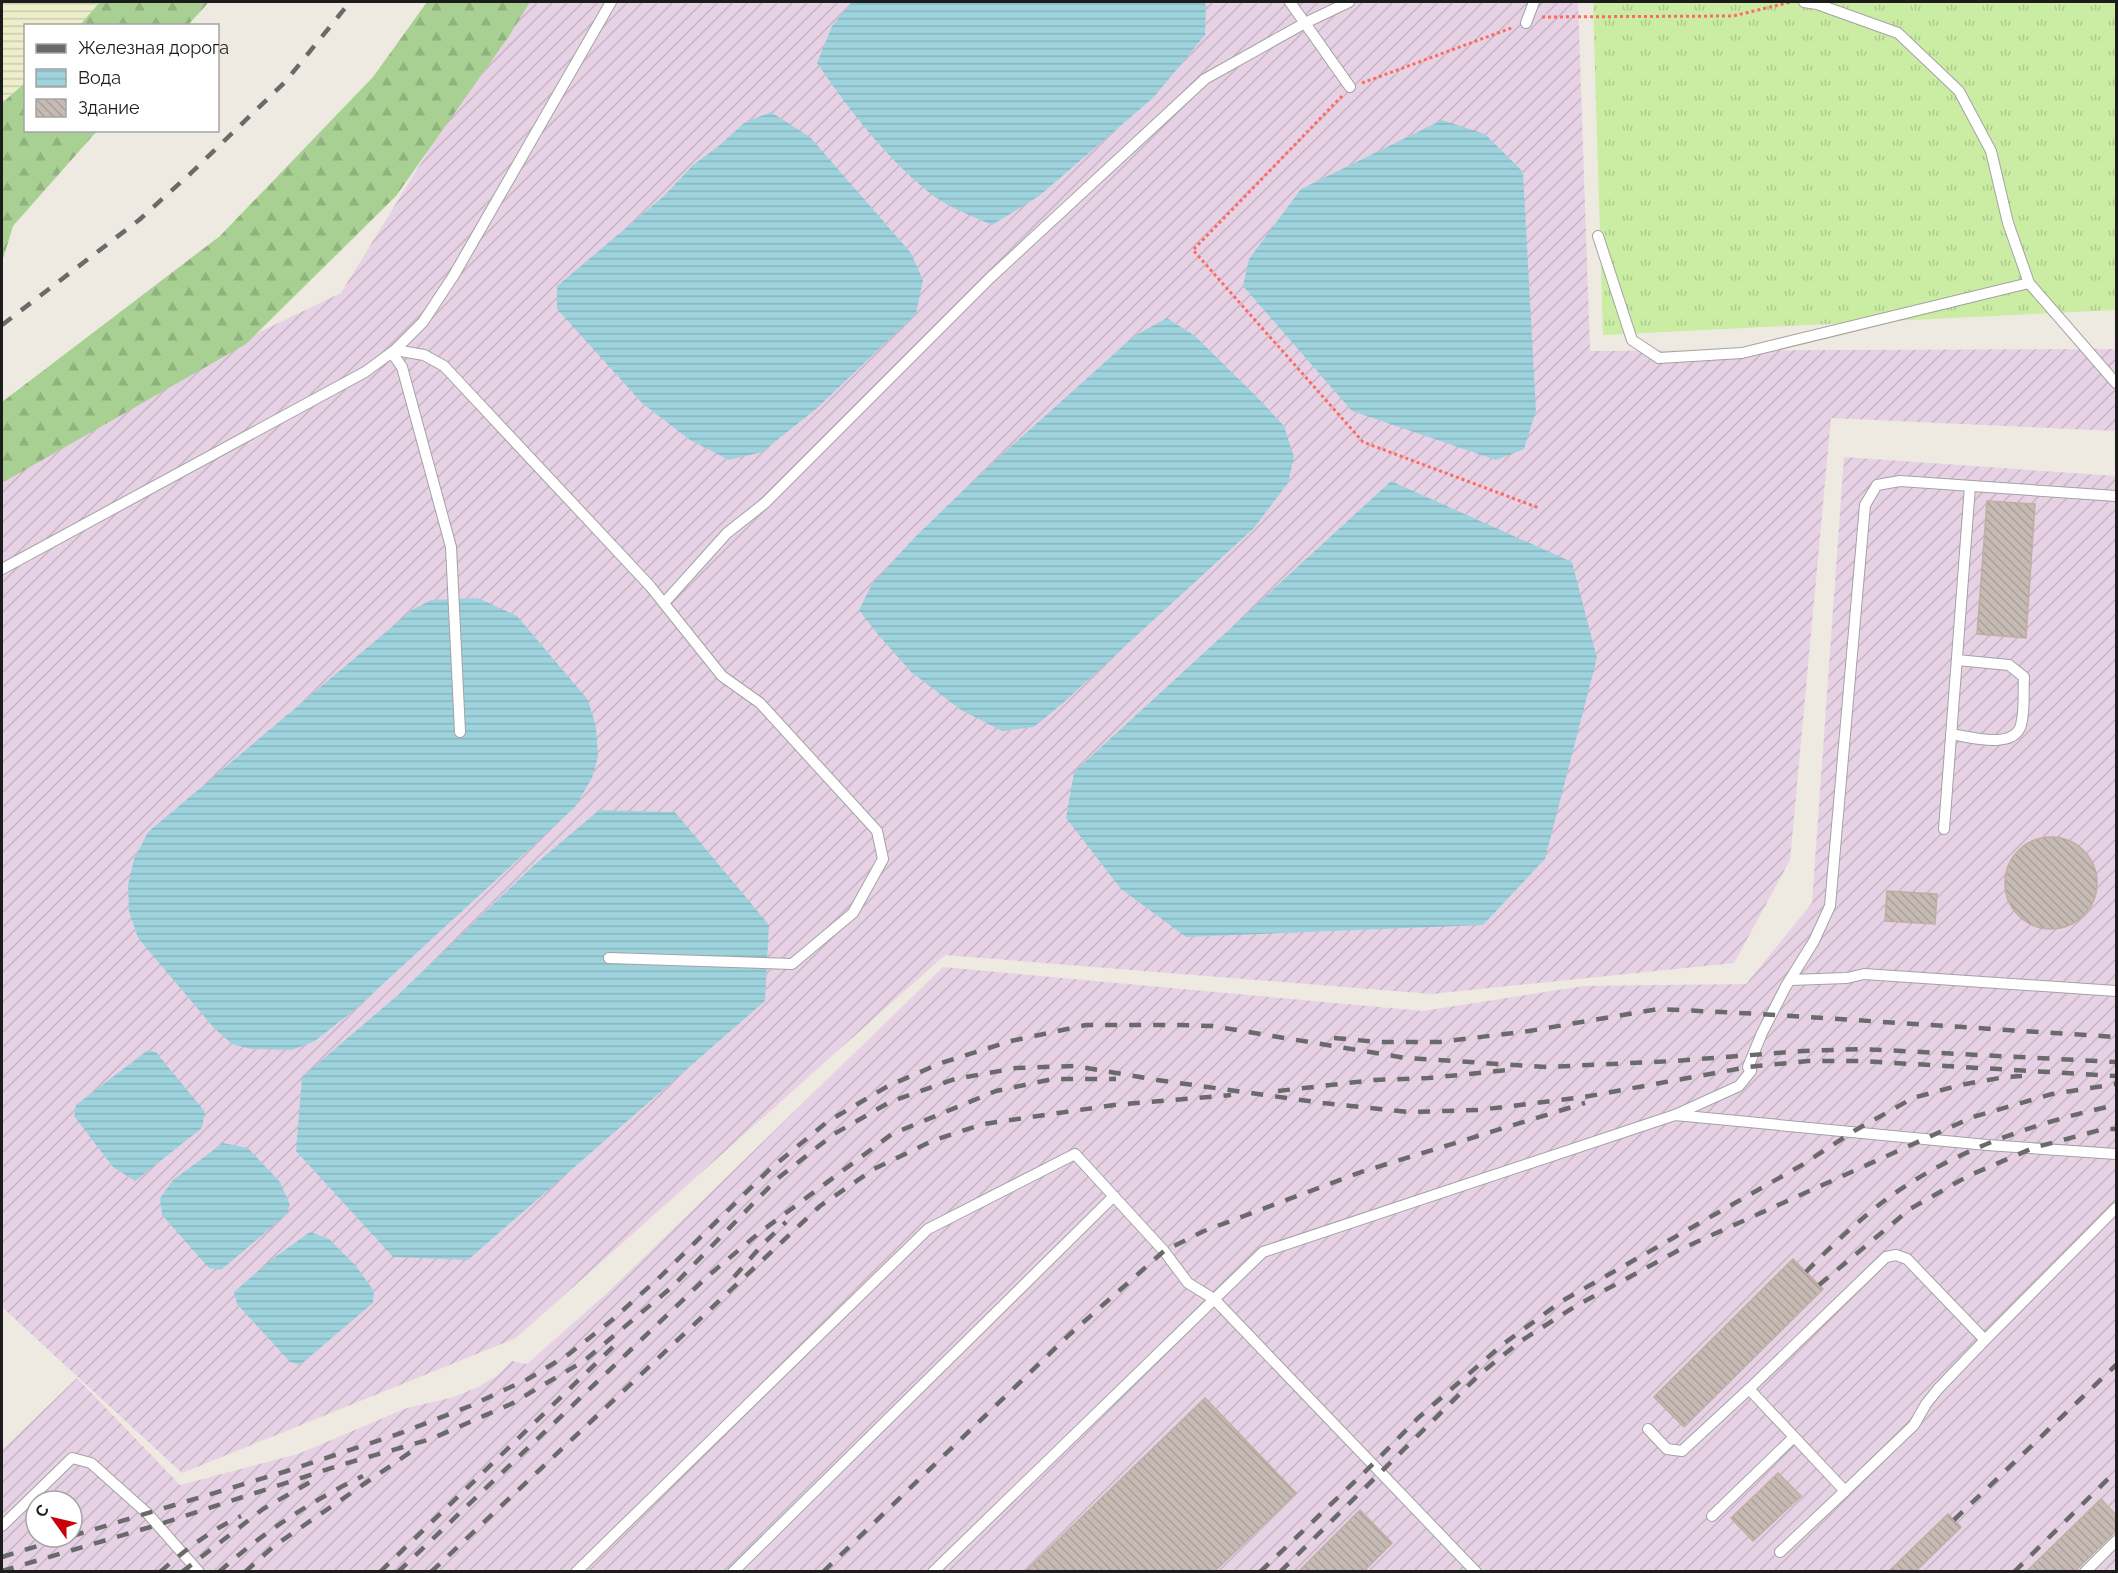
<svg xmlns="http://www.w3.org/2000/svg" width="2118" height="1573" font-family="Raleway,sans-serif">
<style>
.industrial{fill:url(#industrial-furrows);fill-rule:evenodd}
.farmland{fill:url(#farmland-rules)}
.grass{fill:url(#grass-tufts)}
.forest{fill:url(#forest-firs)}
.water{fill:url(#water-rules)}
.building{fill:url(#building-back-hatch);stroke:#c0aea2;stroke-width:1.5}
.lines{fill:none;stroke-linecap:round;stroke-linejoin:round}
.service-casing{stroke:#a3a3a3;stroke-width:12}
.path{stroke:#ff6960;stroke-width:3;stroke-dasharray:3 3;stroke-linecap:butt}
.service{stroke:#fff;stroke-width:10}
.rail{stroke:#6a6a6a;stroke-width:4.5;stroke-dasharray:12 12;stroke-linecap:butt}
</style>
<defs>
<pattern id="industrial-furrows" width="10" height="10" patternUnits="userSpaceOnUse" patternTransform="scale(1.5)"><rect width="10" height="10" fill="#e7d2e5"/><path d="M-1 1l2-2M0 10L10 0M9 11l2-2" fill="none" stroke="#c6b4c4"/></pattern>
<pattern id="farmland-rules" width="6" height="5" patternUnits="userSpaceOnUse" patternTransform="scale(1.5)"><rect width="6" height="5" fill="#edeeca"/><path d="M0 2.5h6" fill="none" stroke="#cbccad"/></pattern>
<pattern id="grass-tufts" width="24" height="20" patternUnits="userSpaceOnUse" patternTransform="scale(1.5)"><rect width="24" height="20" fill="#caeca3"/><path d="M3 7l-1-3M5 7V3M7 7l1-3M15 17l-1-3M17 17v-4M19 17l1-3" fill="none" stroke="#adca8c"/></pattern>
<pattern id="forest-firs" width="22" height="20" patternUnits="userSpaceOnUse" patternTransform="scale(1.5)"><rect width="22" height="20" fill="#a8d093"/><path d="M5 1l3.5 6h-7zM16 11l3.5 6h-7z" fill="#90b27e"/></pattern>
<pattern id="water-rules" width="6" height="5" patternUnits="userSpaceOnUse" patternTransform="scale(1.5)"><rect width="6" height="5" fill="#9ed3de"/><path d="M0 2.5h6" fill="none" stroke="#88b5be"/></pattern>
<pattern id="building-back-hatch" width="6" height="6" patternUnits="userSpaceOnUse" patternTransform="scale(1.5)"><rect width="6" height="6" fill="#c6bab4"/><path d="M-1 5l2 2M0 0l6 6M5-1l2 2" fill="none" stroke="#aa9f9a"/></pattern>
</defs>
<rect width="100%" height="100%" fill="#eee9e1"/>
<g class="industrial">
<polygon points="520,2 1578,2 1590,351 2116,349 2116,431 1831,418 1790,860 1734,963 1432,994 945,955 516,1338 182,1473 2,1307 2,456 341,293"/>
<path d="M1844,457L2116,476V1571L2,1572V1450L77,1378L180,1485L298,1454L407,1408L454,1397L478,1387L498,1375L512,1361L527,1364L606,1294L943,967L1423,1011L1584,986L1746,984L1812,903ZM36,1501H72V1537H36Z"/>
</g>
<polygon class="farmland" points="2,2 100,2 80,25 26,26 25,83 2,103"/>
<polygon class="grass" points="1593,2 2116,2 2116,310 1603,335"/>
<g class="forest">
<polygon points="100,2 209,2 188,25 80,25"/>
<polygon points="427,2 530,2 509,36 396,196 246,344 2,483 2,402 220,236 373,77"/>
<polygon points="25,83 26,130 97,131 13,226 2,262 2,103"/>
</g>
<g class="water">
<path d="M852,2H1204L1206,5L1205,35L1154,97L1039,196L992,225C975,217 950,208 935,197C889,162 849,110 817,63L832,26Z"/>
<polygon points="771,112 810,137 911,253 923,280 916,314 816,409 762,452 729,460 690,440 642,403 557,309 557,286 665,195 692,166 721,144 744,123"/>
<polygon points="1442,120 1485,134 1523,172 1536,411 1524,449 1496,460 1352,411 1243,286 1249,259 1301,189"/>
<polygon points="1167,318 1195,336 1259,399 1284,426 1294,457 1288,483 1254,528 1063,703 1034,727 1002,731 961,710 911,672 876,632 859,610 872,584 915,537 978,476 1134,336"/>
<polygon points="1391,481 1572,562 1597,658 1545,859 1483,925 1186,937 1121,889 1066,818 1074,772"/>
<polygon points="478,598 517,616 588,700 596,727 598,756 592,778 575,807 358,1007 315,1041 292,1050 251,1049 232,1044 214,1028 138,938 129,911 128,885 134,859 148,832 412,610 431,600"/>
<polygon points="599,810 675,812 769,925 765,1001 468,1260 393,1257 296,1151 302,1077 399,994 533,866"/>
<polygon points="148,1050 156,1052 205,1112 202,1128 135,1181 113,1167 74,1116 76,1105"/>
<polygon points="223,1143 248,1148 280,1182 290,1205 287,1214 221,1270 209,1268 162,1215 160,1198 173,1180"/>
<polygon points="310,1232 329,1239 355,1265 374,1291 373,1303 300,1365 290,1362 237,1304 234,1292 271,1260"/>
</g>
<g class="building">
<polygon points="1987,501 2035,504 2026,638 1977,634"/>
<circle cx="2051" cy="883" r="46"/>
<polygon points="1887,891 1937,894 1935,924 1885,921"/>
<polygon points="1793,1259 1823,1289 1684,1427 1654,1397"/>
<polygon points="1205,1398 1296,1493 1214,1572 1025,1572"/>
<polygon points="1778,1473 1801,1496 1753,1541 1731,1518"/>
<polygon points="2101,1499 2116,1515 2116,1531 2074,1572 2026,1572"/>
<polygon points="1360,1510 1392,1543 1363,1572 1298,1572"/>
<polygon points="1948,1514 1961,1527 1915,1572 1888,1572"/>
</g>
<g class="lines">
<g class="service-casing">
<g id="service">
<polyline points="1290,2 1350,87"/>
<polyline points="1804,2 1817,4 1898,33 1959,91 1991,151 2008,223 2029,283"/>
<polyline points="1526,23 1534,2"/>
<polyline points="1598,236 1632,340 1659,358 1742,353 2029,283 2116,383"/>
<polyline points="395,350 424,355 444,366 650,586 722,676 760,703 877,831 883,859 853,913 792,964 609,958"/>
<polyline points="392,353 402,367 451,547 460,732"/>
<polyline points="2,569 365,372 395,350 423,322 454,275 611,2"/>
<polyline points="664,603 727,533 765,503 990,278 1205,79 1305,23 1349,2"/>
<path d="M1951,734C1970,737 2014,750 2021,725C2025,711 2023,692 2024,677L2009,665L1957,660"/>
<polyline points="1944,829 1970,486"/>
<polyline points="1790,980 1847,978 1864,974 2116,991"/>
<polyline points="1675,1115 1739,1086 1751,1071 1748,1067 1762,1033 1786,986 1814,941 1830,906 1865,505 1877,485 1900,481 2116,496"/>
<polyline points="1985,1340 1907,1259 1896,1255 1886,1257 1749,1389 1845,1491 1914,1425 1926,1404 1938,1389 1985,1340 2116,1208"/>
<polyline points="1648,1429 1667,1449 1682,1451 1749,1389"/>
<polyline points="1712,1516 1794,1437"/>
<polyline points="2,1526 72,1458 91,1463 148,1514 199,1572"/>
<polyline points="1780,1552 1845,1491"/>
<polyline points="576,1572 928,1229 1075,1154 1164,1251 1188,1283 1214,1299 1476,1572"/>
<polyline points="733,1572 1114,1196"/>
<polyline points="933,1572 1263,1252 1675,1115 1987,1145 2116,1154"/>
<polyline points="2085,1572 2116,1541"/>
</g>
</g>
<g class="path">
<polyline points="1542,17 1733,16 1791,2"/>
<polyline points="1362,83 1514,27"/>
<polyline points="1342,96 1193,250 1363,442 1539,508"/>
</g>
<use href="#service" class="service"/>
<g class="rail">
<polyline points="2,325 139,220 191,173 285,82 350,2"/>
<polyline points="1334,1038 1379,1042 1440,1042 1529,1031 1658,1009 1761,1014 2116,1037"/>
<polyline points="1278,1091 1374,1080 1429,1078 1508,1070"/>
<path d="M1806,1272C1830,1247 1861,1218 1888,1198C1954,1150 2037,1122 2116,1105"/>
<polyline points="734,1277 763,1244 786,1222"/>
<polyline points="1819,1285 1910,1209 1968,1176 2033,1148 2104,1129 2116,1129"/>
<polyline points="1954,1520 2116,1365"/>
<polyline points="72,1536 287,1471 401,1433 470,1406 528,1379 569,1354 612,1320 660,1277 770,1169 827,1122 888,1086 941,1063 1011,1041 1086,1025 1178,1025 1212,1026 1406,1058 1547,1067 1674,1061 1803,1051 1862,1049 2116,1062"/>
<polyline points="2,1557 67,1537"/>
<polyline points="2,1571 157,1525 344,1464 431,1439 511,1404 584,1361 673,1286 777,1179 834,1134 890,1102 955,1079 1016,1068 1075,1066 1157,1080 1323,1103 1409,1112 1479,1110 1584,1097 1748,1067 1808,1061 1861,1061 2116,1076"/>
<path d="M160,1572C185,1550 211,1530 241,1516"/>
<polyline points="182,1572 263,1509 312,1481"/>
<path d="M219,1572C262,1533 311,1501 363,1476"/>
<polyline points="245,1572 274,1546 415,1449"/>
<polyline points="380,1572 618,1342"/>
<polyline points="398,1572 708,1276 759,1233 892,1134 996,1091 1053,1079 1116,1079"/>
<polyline points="431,1572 820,1206 874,1169 932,1141 983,1124 1114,1105 1231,1095"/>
<polyline points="823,1572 1069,1335 1164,1251 1204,1231 1361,1172 1585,1103"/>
<polyline points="1260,1572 1373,1464 1418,1418 1502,1345 1562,1301 1802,1165 1854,1131 1913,1098 1960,1085 2005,1077 2022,1076"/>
<polyline points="1280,1572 1480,1374 1521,1341 1574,1307 1681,1249 1973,1117 2052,1094 2116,1084"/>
<polyline points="2014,1572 2116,1471"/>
</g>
</g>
<rect width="2118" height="1573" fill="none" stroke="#1c1c1c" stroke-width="6"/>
<rect x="24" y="24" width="195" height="108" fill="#ffffff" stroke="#a4a4a4" stroke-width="1.5"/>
<rect x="36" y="44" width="30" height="9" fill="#6a6a6a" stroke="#a4a4a4" stroke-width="1.5"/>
<text x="78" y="54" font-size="18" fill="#1c1c1c">Железная дорога</text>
<rect x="36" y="69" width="30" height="18" fill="url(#water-rules)" stroke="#a4a4a4" stroke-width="1.5"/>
<text x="78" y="84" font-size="18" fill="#1c1c1c">Вода</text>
<rect x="36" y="99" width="30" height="18" fill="url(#building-back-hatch)" stroke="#a4a4a4" stroke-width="1.5"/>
<text x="78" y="114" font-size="18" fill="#1c1c1c">Здание</text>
<g transform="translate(54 1519) rotate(304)"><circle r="28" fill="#ffffff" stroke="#a4a4a4" stroke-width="1.5"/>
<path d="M0-4.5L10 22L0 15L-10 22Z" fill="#c7000a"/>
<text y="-9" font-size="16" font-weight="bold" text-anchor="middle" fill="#1c1c1c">С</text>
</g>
</svg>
